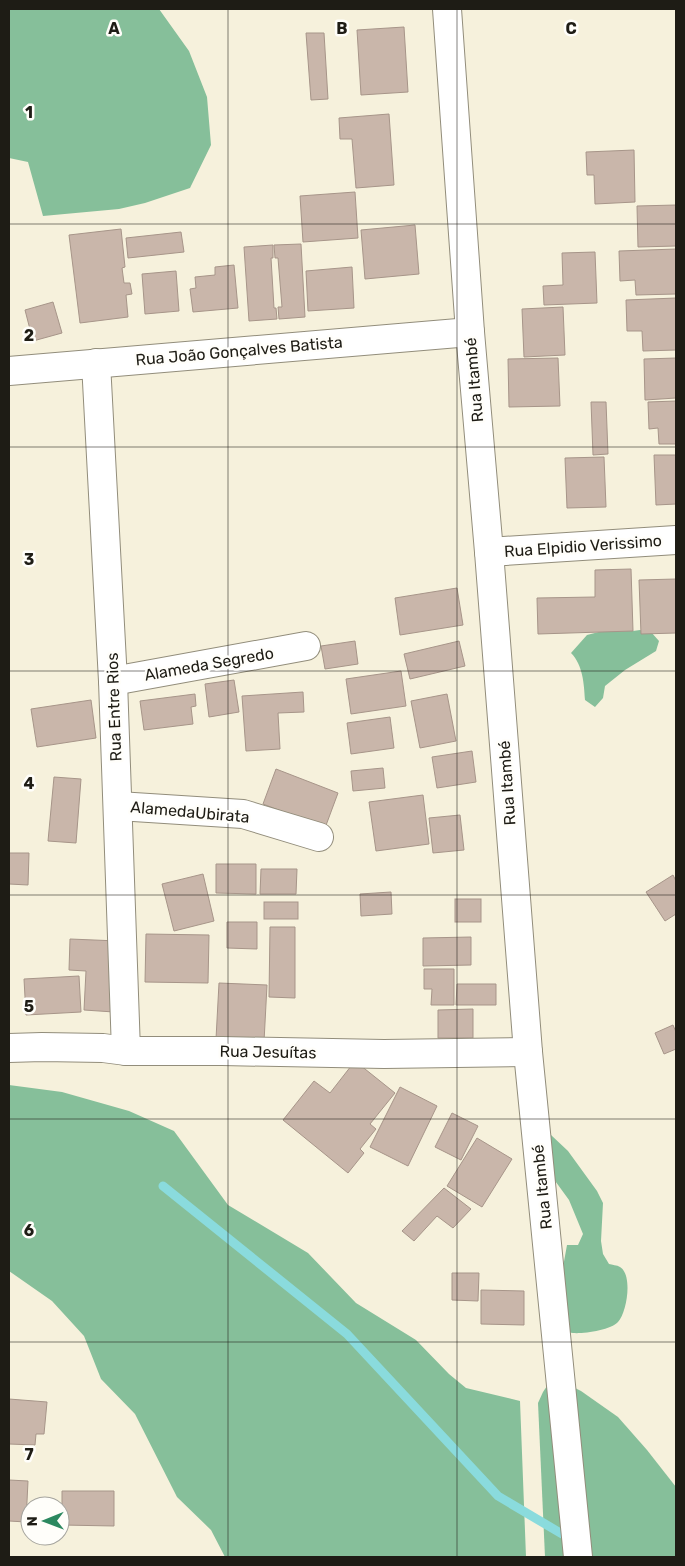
<svg xmlns="http://www.w3.org/2000/svg" width="685" height="1566" font-family="Rubik,sans-serif">
<style>
.forest{fill:#86bf9a}
.lines{fill:none;stroke-linecap:round;stroke-linejoin:round}
.stream{stroke:#8adbdd;stroke-width:9}
.building{fill:#c9b6aa;stroke:#a79589}
.street-casing{stroke:#928d7b;stroke-width:30}
.street{stroke:#fff;stroke-width:28}
.grid{fill:none;stroke:#1e1c15;stroke-width:1;stroke-opacity:0.55}
.labels{text-anchor:middle;dominant-baseline:central;stroke-width:5;stroke-linejoin:round;paint-order:stroke}
.street-label{font-size:16px;fill:#1e1c15;stroke:#fffefa}
.grid-label{font-size:16px;text-anchor:middle;font-weight:bold;fill:#1e1c15;stroke:#fffefa;stroke-width:5;stroke-linejoin:round;paint-order:stroke}
</style>
<rect width="100%" height="100%" fill="#f6f1dc"/>
<g class="forest">
<polygon points="9,9 159,9 189,51 207,97 211,145 190,188 145,203 119,209 43,216 28,162 9,158"/>
<path d="M622,626L633,631L640,630L651,632L659,641L656,651L625,670L605,686L603,698L595,707L585,700C584,684 583,665 571,653L587,635Z"/>
<polygon points="9,1085 62,1092 129,1111 174,1131 228,1205 308,1253 356,1303 416,1340 449,1374 466,1388 520,1401 526,1557 225,1557 211,1530 177,1497 135,1414 101,1379 84,1336 52,1301 9,1271"/>
<path d="M551,1135L568,1151L597,1191L603,1203L601,1241L603,1254L609,1264C612,1265 617,1265 620,1267C633,1275 627,1312 618,1322C611,1330 583,1334 573,1333C568,1333 563,1329 559,1326L552,1262L563,1267L567,1245H578L583,1234L569,1200L553,1178L540,1141Z"/>
<polygon points="561,1381 581,1391 618,1417 647,1450 676,1487 676,1557 545,1557 538,1403 543,1392 549,1383"/>
</g>
<g class="lines">
<polyline class="stream" points="163,1186 347,1334 498,1496 562,1534"/>
</g>
<g class="building">
<polygon points="404,27 408,92 361,95 357,30"/>
<polygon points="306,33 324,33 328,99 311,100"/>
<polygon points="389,114 394,185 356,188 352,139 340,139 339,118"/>
<polygon points="634,150 635,202 595,204 594,175 587,175 586,152"/>
<polygon points="355,192 358,238 303,242 300,196"/>
<polygon points="676,205 676,246 638,247 637,206"/>
<polygon points="415,225 419,274 365,279 361,230"/>
<polygon points="121,229 125,267 122,268 124,283 130,283 132,294 126,295 128,317 80,323 69,235"/>
<polygon points="181,232 184,252 128,258 126,238"/>
<polygon points="301,244 305,317 279,319 278,307 282,307 278,258 275,258 274,245"/>
<polygon points="273,245 273,258 271,258 274,308 276,308 277,319 249,321 244,247"/>
<polygon points="676,249 676,294 636,295 635,280 620,281 619,251"/>
<polygon points="595,252 597,303 544,305 543,286 563,285 562,253"/>
<polygon points="234,265 238,308 193,312 190,289 196,288 195,277 215,275 215,267"/>
<polygon points="352,267 354,308 308,311 306,271"/>
<polygon points="176,271 179,311 145,314 142,274"/>
<polygon points="676,298 676,350 643,351 642,331 627,331 626,300"/>
<polygon points="53,302 62,333 33,341 25,310"/>
<polygon points="563,307 565,355 524,357 522,309"/>
<polygon points="558,358 560,406 509,407 508,359"/>
<polygon points="676,358 676,398 645,400 644,359"/>
<polygon points="676,401 676,444 659,444 658,428 649,429 648,402"/>
<polygon points="591,402 606,402 608,454 593,455"/>
<polygon points="654,455 676,455 676,504 656,505"/>
<polygon points="604,457 606,507 567,508 565,458"/>
<polygon points="631,569 633,631 538,634 537,598 595,597 595,570"/>
<polygon points="676,579 676,633 641,634 639,580"/>
<polygon points="457,588 463,625 400,635 395,598"/>
<polygon points="355,641 358,664 325,669 321,646"/>
<polygon points="459,641 465,666 410,679 404,654"/>
<polygon points="401,671 406,706 351,714 346,679"/>
<polygon points="234,680 239,712 209,717 205,684"/>
<polygon points="303,692 304,712 278,713 280,749 246,751 242,696"/>
<polygon points="195,694 196,706 191,707 193,724 144,730 140,701"/>
<polygon points="447,694 456,741 420,748 411,701"/>
<polygon points="91,700 96,738 37,747 31,709"/>
<polygon points="390,717 394,748 351,754 347,723"/>
<polygon points="472,751 476,782 437,788 432,757"/>
<polygon points="383,768 385,788 353,791 351,771"/>
<polygon points="276,769 338,793 325,828 263,804"/>
<polygon points="54,777 81,779 76,843 48,841"/>
<polygon points="423,795 429,844 376,851 369,802"/>
<polygon points="460,815 464,850 433,853 429,818"/>
<polygon points="9,853 29,853 28,885 9,884"/>
<polygon points="216,864 256,864 256,894 216,893"/>
<polygon points="261,869 297,869 296,894 260,894"/>
<polygon points="203,874 214,921 174,931 162,884"/>
<polygon points="673,875 676,881 676,914 665,921 646,892"/>
<polygon points="391,892 392,914 361,916 360,894"/>
<rect x="455" y="899" width="26" height="23"/>
<rect x="264" y="902" width="34" height="17"/>
<polygon points="227,922 257,922 257,949 227,948"/>
<polygon points="270,927 295,927 295,998 269,997"/>
<polygon points="146,934 209,935 208,983 145,982"/>
<polygon points="471,937 471,965 423,966 423,938"/>
<polygon points="70,939 118,941 114,1012 84,1010 86,971 69,970"/>
<polygon points="424,969 454,969 454,1005 431,1005 432,989 424,989"/>
<polygon points="79,976 81,1012 26,1015 24,979"/>
<polygon points="219,983 267,985 264,1042 216,1039"/>
<polygon points="457,984 496,984 496,1005 456,1005"/>
<polygon points="473,1009 473,1038 438,1038 438,1010"/>
<polygon points="673,1025 676,1032 676,1049 664,1054 655,1033"/>
<polygon points="355,1061 395,1093 370,1124 376,1129 360,1149 364,1153 348,1173 283,1120 314,1081 330,1093"/>
<polygon points="400,1087 437,1106 408,1166 370,1147"/>
<polygon points="452,1113 478,1126 461,1160 435,1147"/>
<polygon points="477,1138 512,1159 482,1207 447,1186"/>
<polygon points="444,1188 471,1209 453,1228 437,1216 414,1241 402,1231"/>
<polygon points="452,1273 479,1273 478,1301 452,1300"/>
<polygon points="481,1290 524,1291 524,1325 481,1324"/>
<polygon points="9,1399 47,1402 44,1434 36,1434 35,1445 9,1444"/>
<polygon points="9,1480 28,1481 26,1522 9,1521"/>
<polygon points="62,1491 114,1491 114,1526 62,1525"/>
</g>
<g class="lines">
<g class="street-casing">
<g id="street">
<polyline points="447,9 470,332 489,552 528,1052 578,1557"/>
<polyline points="96,363 113,681 126,1051"/>
<polyline points="9,371 470,332"/>
<polyline points="489,552 676,540"/>
<polyline points="113,681 306,646"/>
<polyline points="118,806 243,814 319,837"/>
<polyline points="9,1048 42,1047 103,1048 126,1051 222,1051 384,1054 528,1052"/>
</g>
</g>
<use href="#street" class="street"/>
</g>
<path class="grid" d="M228,9V1557M457,9V1557M9,224H676M9,447H676M9,671H676M9,895H676M9,1119H676M9,1342H676"/>
<g class="labels">
<g class="street-label">
<text transform="translate(239 351) rotate(-5)">Rua João Gonçalves Batista</text>
<text transform="translate(474 380) rotate(-95)">Rua Itambé</text>
<text transform="translate(583 546) rotate(-4)">Rua Elpidio Verissimo</text>
<text transform="translate(209 664) rotate(-10)">Alameda Segredo</text>
<text transform="translate(114 707) rotate(-92)">Rua Entre Rios</text>
<text transform="translate(507 783) rotate(-94)">Rua Itambé</text>
<text transform="translate(190 812) rotate(5)">AlamedaUbirata</text>
<text transform="translate(268 1052) rotate(1)">Rua Jesuítas</text>
<text transform="translate(542 1187) rotate(-96)">Rua Itambé</text>
</g>
</g>
<g class="grid-label">
<text x="114" y="34">A</text>
<text x="342" y="34">B</text>
<text x="571" y="34">C</text>
<text x="29" y="118">1</text>
<text x="29" y="341">2</text>
<text x="29" y="565">3</text>
<text x="29" y="789">4</text>
<text x="29" y="1012">5</text>
<text x="29" y="1236">6</text>
<text x="29" y="1460">7</text>
</g>
<rect width="685" height="1566" fill="none" stroke="#1e1c15" stroke-width="20"/>
<g transform="translate(45 1521) rotate(269)"><circle r="24" fill="#fffefa" stroke="#a5a49e"/>
<path d="M0-4L9 19L0 12L-9 19Z" fill="#2c885f"/>
<text y="-8" font-size="14" font-weight="bold" text-anchor="middle" fill="#1e1c15">N</text>
</g>
</svg>
